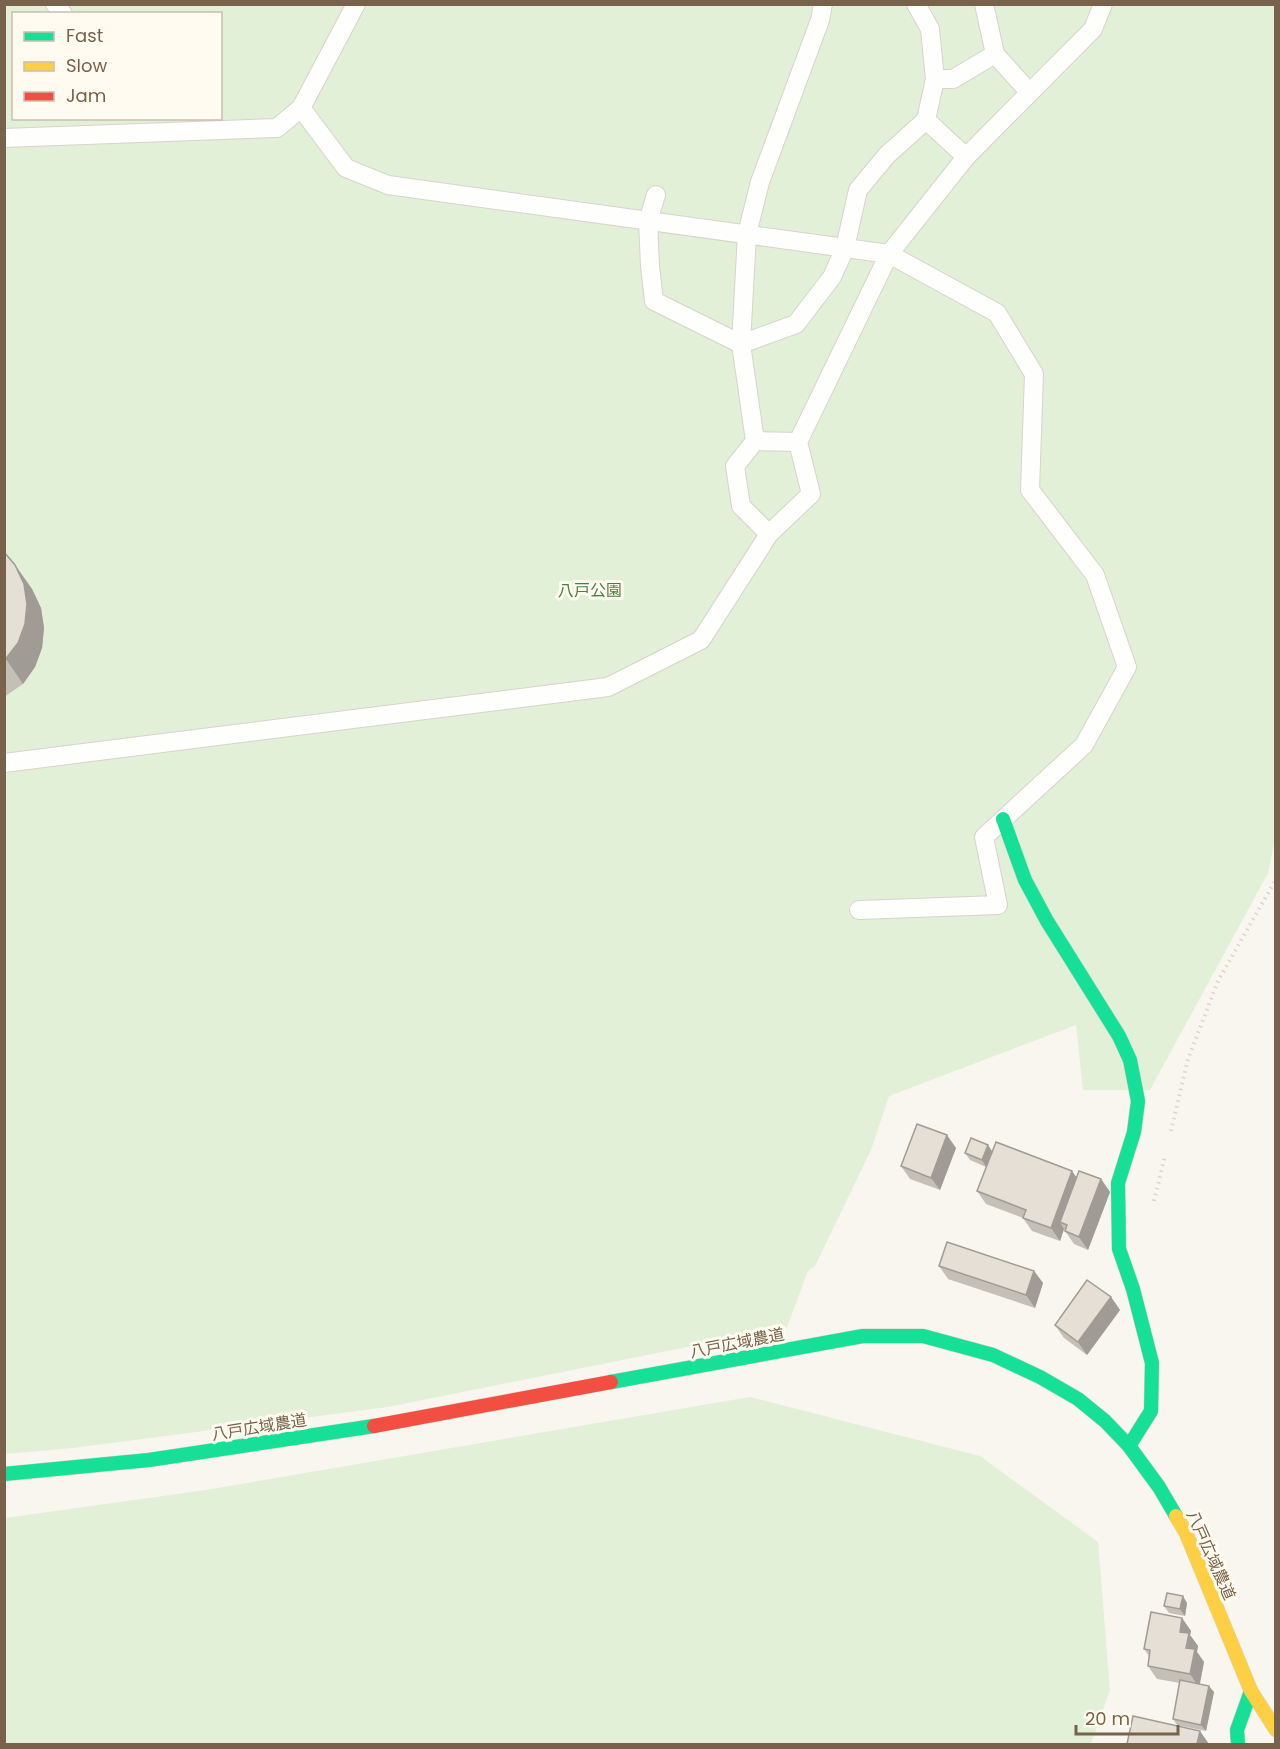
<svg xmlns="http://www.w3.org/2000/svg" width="1280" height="1749" font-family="Poppins,'Noto Sans JP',sans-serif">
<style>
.green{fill:#e2f0d8;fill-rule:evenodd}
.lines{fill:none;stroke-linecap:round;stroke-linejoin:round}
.lane-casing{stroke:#d8d3cb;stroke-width:20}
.fast-casing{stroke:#d8d3cb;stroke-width:15}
.slow-casing{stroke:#d8d3cb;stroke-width:15}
.jam-casing{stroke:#d8d3cb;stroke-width:15}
.path{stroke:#dbd6ce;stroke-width:4;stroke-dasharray:1.5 4.5;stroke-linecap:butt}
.lane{stroke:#fefefc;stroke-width:18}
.fast{stroke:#16e098;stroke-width:14}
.slow{stroke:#ffcf43;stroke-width:14}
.jam{stroke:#f24e42;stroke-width:14}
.wall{fill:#c5c0b7}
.shaded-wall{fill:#a09c95}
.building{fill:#e5dfd5;stroke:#a09c95;stroke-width:1.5}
.labels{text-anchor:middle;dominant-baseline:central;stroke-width:6;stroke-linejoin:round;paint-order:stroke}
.park-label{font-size:16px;fill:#4c8042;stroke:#fffbf0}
.street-label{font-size:16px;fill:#79624b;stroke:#fffbf0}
</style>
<rect width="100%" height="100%" fill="#f8f6ee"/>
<g class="green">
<path d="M5,5H1275V839L1268,873L1150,1090H1083L1076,1025L889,1096L871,1150L815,1266L808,1271L787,1327L388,1407L73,1448L5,1454ZM14,14H220V118H14Z"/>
<polygon points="750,1397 980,1456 1098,1542 1110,1690 1091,1744 5,1744 5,1518 206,1490"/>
</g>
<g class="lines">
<g class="lane-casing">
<g id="lane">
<polyline points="55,4 63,14"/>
<polyline points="916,4 930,29 935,79 926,120"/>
<polyline points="984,4 995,54 1029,92"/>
<polyline points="935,79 953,79 995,54"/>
<polyline points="301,108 346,168 388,185 889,254 997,313 1034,374 1030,490 1095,575 1127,667 1084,745 984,837 998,905 859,910"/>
<polyline points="4,138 277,128 301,108 356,4"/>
<polyline points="656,195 648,221 650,266 654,301 741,344 796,324 832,277 845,248 858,190 887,155 926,120 966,157"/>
<polyline points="755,441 798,442"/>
<polyline points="769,534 741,506 735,466 755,441 741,344 747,234 760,182 820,20 823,4"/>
<polyline points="4,763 608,687 701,640 769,534 811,494 798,442 889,254 966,157 1093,29 1103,4"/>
</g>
</g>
<g class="fast-casing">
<g id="fast">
<polyline points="1003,819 1025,880 1047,921 1119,1036 1130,1060 1138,1101 1134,1132 1118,1183 1119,1249 1133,1289 1152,1363 1151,1411 1129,1446"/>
<polyline points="611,1382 863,1336 923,1336 993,1355 1040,1377 1078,1399 1105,1421 1129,1446 1159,1487 1176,1516"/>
<polyline points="4,1474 149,1460 374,1426"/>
<polyline points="1238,1744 1237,1730 1251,1691"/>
</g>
</g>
<g class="slow-casing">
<polyline id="slow" points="1176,1516 1186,1533 1251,1691 1276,1730"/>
</g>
<g class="jam-casing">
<polyline id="jam" points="374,1426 611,1382"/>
</g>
<g class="path">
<polyline points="1171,1131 1188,1059 1218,981 1276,879"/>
<polyline points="1154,1201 1165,1156"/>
</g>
<use href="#lane" class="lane"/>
<use href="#fast" class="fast"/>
<use href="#slow" class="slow"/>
<use href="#jam" class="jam"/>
</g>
<g class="wall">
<polygon points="4,552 15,565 32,589 41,608 44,628 42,648 35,667 23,684 4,697"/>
<polygon points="956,1148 940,1190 910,1179 901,1166"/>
<polygon points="992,1151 1077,1177 1101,1179 1110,1192 1088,1250 1074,1244 1065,1231 1064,1229 1060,1241 1032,1231 1023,1218 986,1204 977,1191 986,1167 970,1160 965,1153"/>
<polygon points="939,1266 1034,1271 1043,1283 1035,1308 948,1279"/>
<polygon points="1111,1297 1120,1310 1087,1355 1064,1338 1055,1325"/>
<polygon points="1187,1603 1185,1616 1169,1613 1164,1606"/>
<polygon points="1182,1618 1191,1631 1190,1635 1198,1646 1197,1652 1204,1662 1200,1684 1214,1692 1206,1731 1177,1725 1173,1719 1180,1683 1157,1679 1148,1666 1149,1656 1144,1649"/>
</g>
<g class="shaded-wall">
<polygon points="15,565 32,589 41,608 44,628 42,648 35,667 23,684 6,659"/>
<polygon points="947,1135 956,1148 940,1190 931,1178"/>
<polygon points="988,1145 992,1151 986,1167 982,1160"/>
<polygon points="1072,1171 1081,1184 1060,1222 1064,1229 1060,1241 1051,1228"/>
<polygon points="1101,1179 1110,1192 1088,1250 1079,1237"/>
<polygon points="1034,1271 1043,1283 1035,1308 1026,1295"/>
<polygon points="1111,1297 1120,1310 1087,1355 1078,1342"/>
<polygon points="1183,1596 1187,1603 1185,1616 1180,1609"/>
<polygon points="1182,1618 1191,1631 1190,1635 1198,1646 1197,1652 1204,1662 1199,1687 1190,1674 1186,1648 1180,1632"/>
<polygon points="1209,1686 1214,1692 1206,1731 1201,1725"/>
<polygon points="1200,1731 1209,1744 1197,1744"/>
</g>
<g class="building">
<polygon points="4,552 15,565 24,584 27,604 25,624 18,643 4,661"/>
<polygon points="917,1124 947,1135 931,1178 901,1166"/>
<polygon points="971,1138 988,1145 982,1160 965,1153"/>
<polygon points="996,1142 1072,1171 1051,1228 1023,1218 1026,1210 977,1191"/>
<polygon points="1079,1171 1101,1179 1079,1237 1065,1231 1067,1225 1060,1222"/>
<polygon points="947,1242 1034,1271 1026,1295 939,1266"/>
<polygon points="1087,1280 1111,1297 1078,1342 1055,1325"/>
<polygon points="1167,1593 1183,1596 1180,1609 1164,1606"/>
<polygon points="1151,1612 1182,1618 1180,1632 1189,1633 1186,1648 1195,1649 1190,1674 1148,1666 1150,1650 1144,1649"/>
<polygon points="1180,1680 1209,1686 1201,1725 1173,1719"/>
<polygon points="1133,1716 1200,1731 1197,1744 1127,1744"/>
</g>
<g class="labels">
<g class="park-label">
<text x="590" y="590">八戸公園</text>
</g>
<g class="street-label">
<text transform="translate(737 1343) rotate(-11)">八戸広域農道</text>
<text transform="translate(259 1427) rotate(-9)">八戸広域農道</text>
<text transform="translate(1211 1555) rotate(66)">八戸広域農道</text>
</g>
</g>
<rect width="1280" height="1749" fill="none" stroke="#79624b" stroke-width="12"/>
<rect x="12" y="12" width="210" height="108" fill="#fffbf0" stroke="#c9beae" stroke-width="1.5"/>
<rect x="24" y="32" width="30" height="9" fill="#16e098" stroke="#c9beae" stroke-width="1.5"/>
<text x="66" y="42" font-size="18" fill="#79624b">Fast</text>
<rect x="24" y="62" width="30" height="9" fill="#ffcf43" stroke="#c9beae" stroke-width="1.5"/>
<text x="66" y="72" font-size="18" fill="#79624b">Slow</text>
<rect x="24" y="92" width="30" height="9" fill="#f24e42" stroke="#c9beae" stroke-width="1.5"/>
<text x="66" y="102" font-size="18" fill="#79624b">Jam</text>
<path d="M1076 1725v9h102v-9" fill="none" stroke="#79624b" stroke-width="3"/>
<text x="1085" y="1725" font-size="18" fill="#79624b" stroke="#fffbf0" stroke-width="4.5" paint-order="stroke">20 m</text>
</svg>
